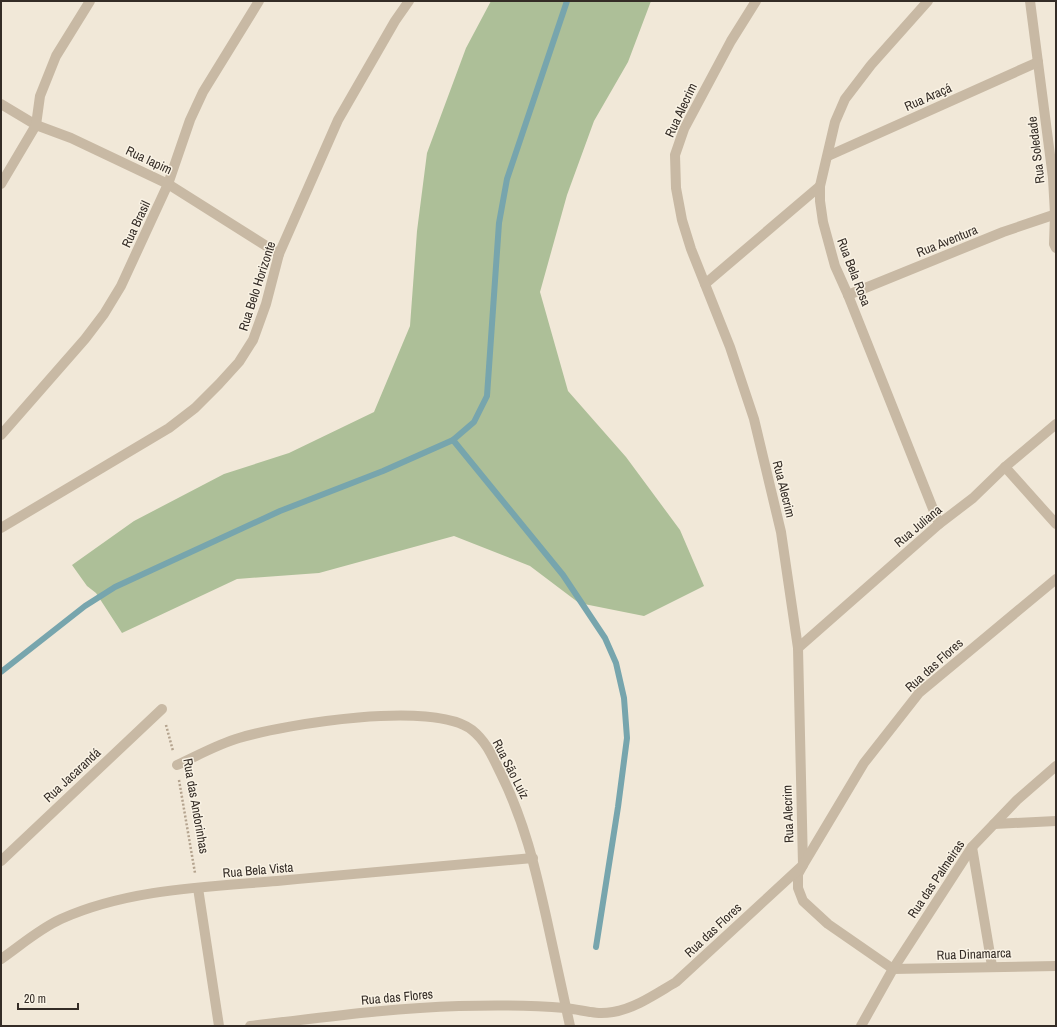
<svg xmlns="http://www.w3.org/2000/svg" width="1057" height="1027" font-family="'Archivo Narrow',sans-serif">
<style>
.green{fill:#adbf98}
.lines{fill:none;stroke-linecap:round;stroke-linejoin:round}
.stream{stroke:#77a5ad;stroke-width:6}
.path{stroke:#b4a38e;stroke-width:2.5;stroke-dasharray:2 2;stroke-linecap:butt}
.service{stroke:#c8b9a4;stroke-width:10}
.minor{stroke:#c8b9a4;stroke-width:10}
.labels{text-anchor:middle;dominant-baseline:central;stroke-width:3;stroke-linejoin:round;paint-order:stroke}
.street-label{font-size:13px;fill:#342c26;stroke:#f9f2e4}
</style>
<rect width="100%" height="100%" fill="#f1e8d8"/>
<polygon class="green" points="491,1 651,1 628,62 594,121 567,195 540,292 568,391 626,457 680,530 704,586 644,616 579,603 530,566 454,536 319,573 237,579 122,633 96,593 87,586 72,565 134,521 224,474 289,453 374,412 410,326 417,231 427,153 466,48"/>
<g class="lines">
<g class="stream">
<polyline points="453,440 563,575 605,638 616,663 624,698 627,738 618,807 596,947"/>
<polyline points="1,672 85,606 115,587 280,511 383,471 453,440 474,422 487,396 499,223 507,179 567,1"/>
</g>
<g class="path">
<polyline points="166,725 173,751"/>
<polyline points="179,780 195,873"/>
</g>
<polyline class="service" points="705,284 820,186"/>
<g class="minor">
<polyline points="756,1 731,41 684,129 675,155 676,188 682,220 691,249 730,347 754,419 781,532 798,648 803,865 798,874 798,888 803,901 828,924 893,969 1056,966"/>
<polyline points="928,1 871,65 845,99 835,122 820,186 820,201 823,222 835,266 848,295 939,524"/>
<polyline points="1030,1 1053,178 1055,214 1054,244 1056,248"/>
<polyline points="1,104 36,125 71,138 168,184 279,254"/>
<polyline points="828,156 1038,62"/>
<polyline points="1,184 36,125 40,96 56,56 90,1"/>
<polyline points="848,295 1003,232 1056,214"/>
<polyline points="1,435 85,339 104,314 121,286 168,184 190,120 203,92 259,1"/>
<polyline points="1005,467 1056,524"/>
<polyline points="1,528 169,428 195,408 219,384 239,362 253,340 266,304 279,254 338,120 395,21 409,1"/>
<polyline points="798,648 939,524 973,498 1005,467 1056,424"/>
<path d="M177,765C197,756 218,744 239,738C286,724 433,700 472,730C487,742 493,758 501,774C524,820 535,867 546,916C554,953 562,989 570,1026"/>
<polyline points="994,824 1056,821"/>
<polyline points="972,847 992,966"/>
<polyline points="1,861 162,709"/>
<polyline points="198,888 219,1026"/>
<path d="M1,959C20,946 39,929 61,919C128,889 205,887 277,881C362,873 447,866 533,858"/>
<path d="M250,1026C320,1018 389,1008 459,1006C494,1005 531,1005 565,1008C584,1010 594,1015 613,1012C636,1008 657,993 676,982L803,865L864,763L919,693L1056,579"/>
<polyline points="861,1026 893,969 972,847 1017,800 1056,766"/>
</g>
</g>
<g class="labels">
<g class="street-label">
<text transform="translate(928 97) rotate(-24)">Rua Araçá</text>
<text transform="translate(681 110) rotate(-65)">Rua Alecrim</text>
<text transform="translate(1036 150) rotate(-97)">Rua Soledade</text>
<text transform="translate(149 160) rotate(25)">Rua Iapim</text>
<text transform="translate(136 224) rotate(-65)">Rua Brasil</text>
<text transform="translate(947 241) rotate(-22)">Rua Aventura</text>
<text transform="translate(854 272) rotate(69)">Rua Bela Rosa</text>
<text transform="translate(257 286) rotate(-72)">Rua Belo Horizonte</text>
<text transform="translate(784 489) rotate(76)">Rua Alecrim</text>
<text transform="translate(918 526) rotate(-40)">Rua Juliana</text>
<text transform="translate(934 665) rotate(-42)">Rua das Flores</text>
<text transform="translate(511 769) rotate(63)">Rua São Luíz</text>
<text transform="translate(72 775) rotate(-43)">Rua Jacarandá</text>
<text transform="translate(196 806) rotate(80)">Rua das Andorinhas</text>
<text transform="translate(788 814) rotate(-92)">Rua Alecrim</text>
<text transform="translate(258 870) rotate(-5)">Rua Bela Vista</text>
<text transform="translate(936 879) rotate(-56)">Rua das Palmeiras</text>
<text transform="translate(713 930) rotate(-43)">Rua das Flores</text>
<text transform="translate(974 954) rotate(-2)">Rua Dinamarca</text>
<text transform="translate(397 997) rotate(-5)">Rua das Flores</text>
</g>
</g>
<rect width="1057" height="1027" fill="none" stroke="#342c26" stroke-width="4"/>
<path d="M18 1003v6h60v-6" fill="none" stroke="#342c26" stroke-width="2"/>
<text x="24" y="1003" font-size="12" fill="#342c26" stroke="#f9f2e4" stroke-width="3" paint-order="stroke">20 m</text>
</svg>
